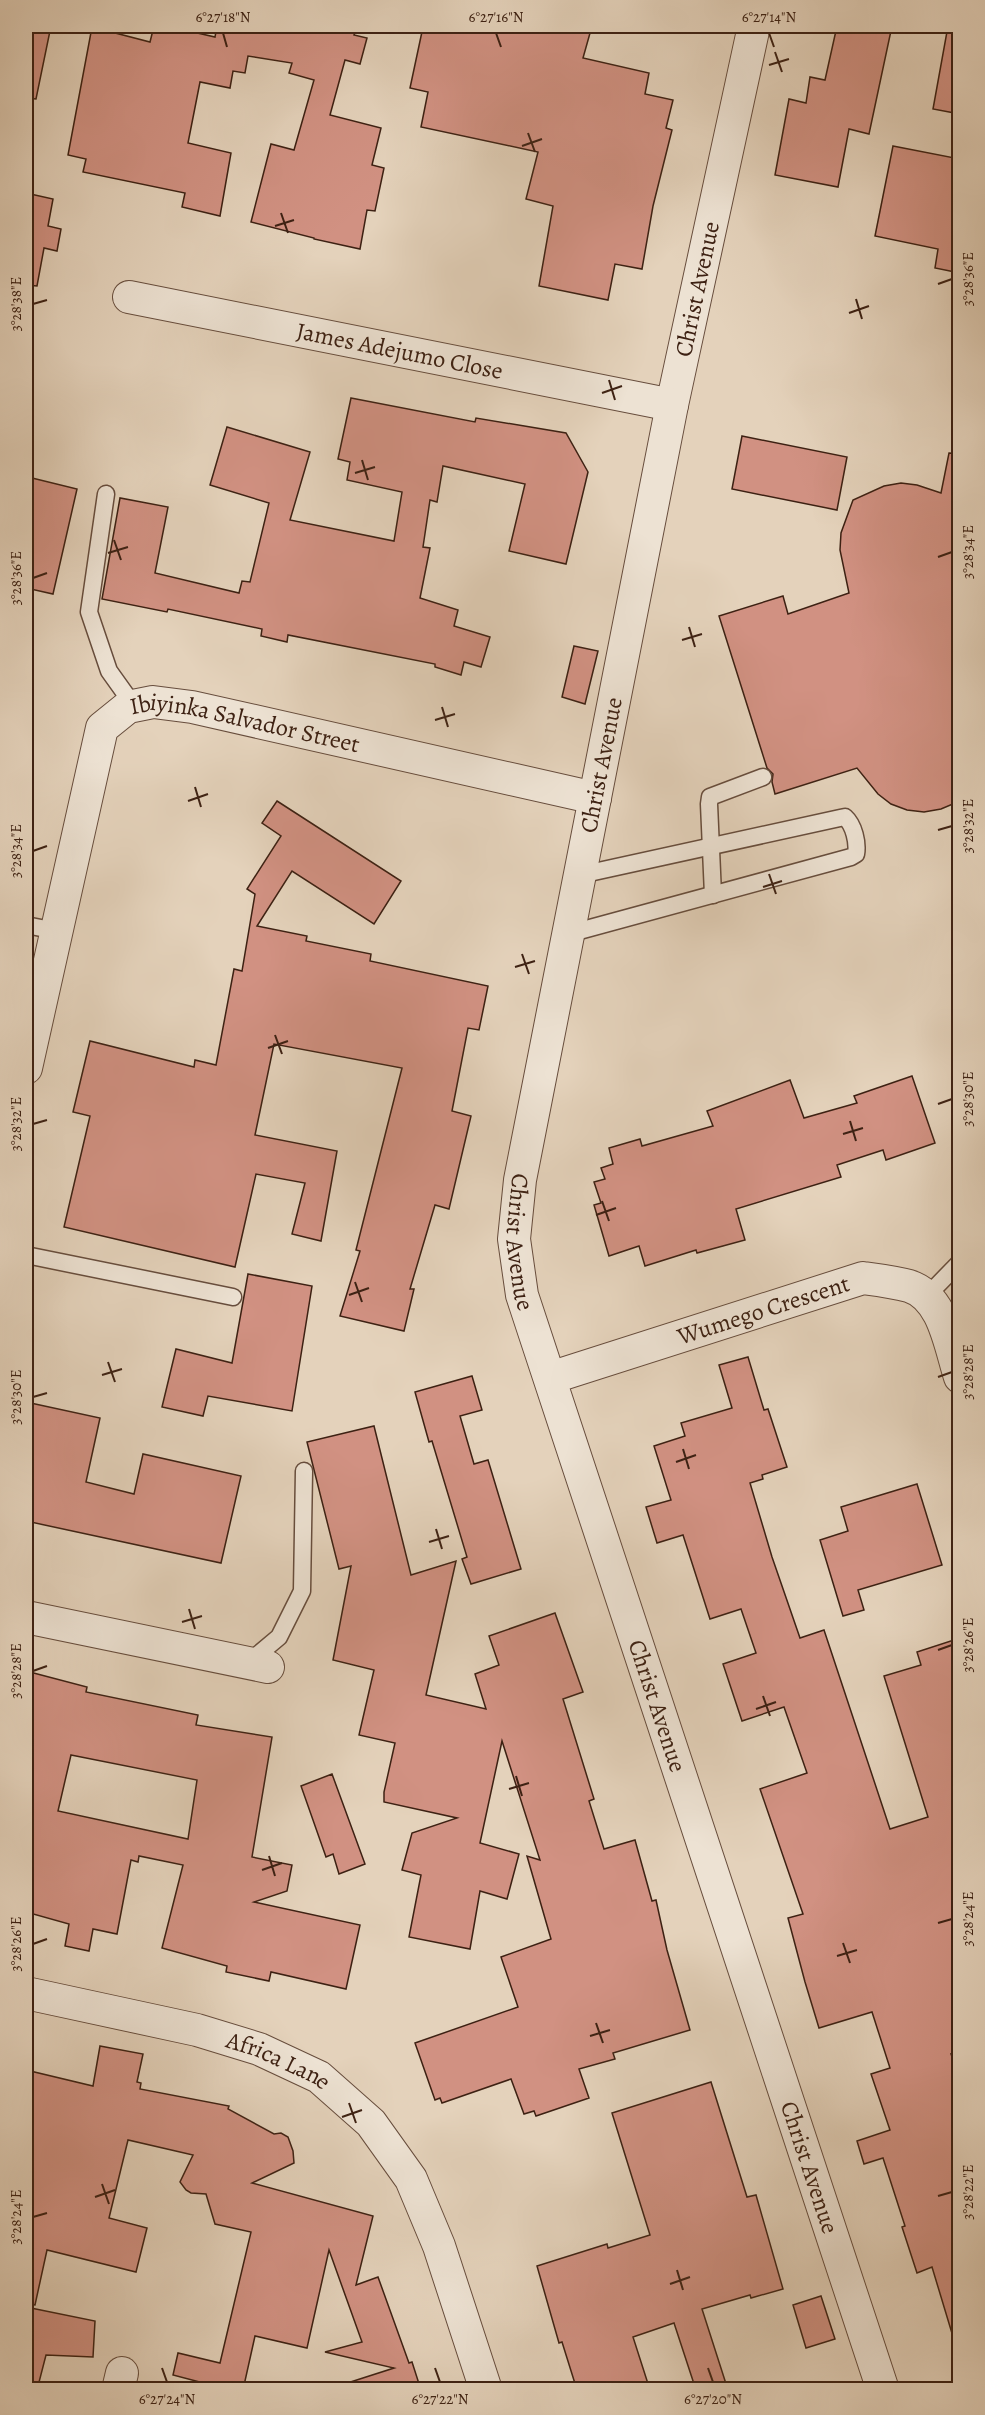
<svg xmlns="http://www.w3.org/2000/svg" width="985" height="2415" font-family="Alegreya,serif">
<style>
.building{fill:#d19182;stroke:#3d2113;stroke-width:1.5;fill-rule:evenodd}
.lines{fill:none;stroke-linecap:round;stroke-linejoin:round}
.lane-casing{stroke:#674d3d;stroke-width:19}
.street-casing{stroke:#674d3d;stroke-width:34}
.lane{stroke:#ede2d3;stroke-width:16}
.street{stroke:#ede2d3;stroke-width:32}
.ticks{fill:none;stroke:#3d2113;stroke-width:2}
.labels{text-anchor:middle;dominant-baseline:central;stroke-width:6;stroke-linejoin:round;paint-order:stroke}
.street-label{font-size:24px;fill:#3d2113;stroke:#ede2d3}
.neatline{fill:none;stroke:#3d2113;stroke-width:2}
.ticks-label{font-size:15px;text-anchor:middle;fill:#3d2113}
</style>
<rect width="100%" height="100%" fill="#e4d2bb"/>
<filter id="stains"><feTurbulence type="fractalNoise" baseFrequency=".00333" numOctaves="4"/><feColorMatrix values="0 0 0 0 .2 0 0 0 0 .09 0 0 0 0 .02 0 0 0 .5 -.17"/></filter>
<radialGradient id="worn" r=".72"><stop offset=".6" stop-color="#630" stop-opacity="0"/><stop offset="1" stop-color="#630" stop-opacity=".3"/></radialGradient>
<g class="building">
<polygon points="26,26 51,26 36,99 26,98"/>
<polygon points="154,26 167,26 215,37 217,26 357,26 354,35 367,38 360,64 345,60 330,115 381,128 372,165 384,168 375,211 367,210 360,249 314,239 314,238 251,222 271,144 294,150 314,80 289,73 292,63 248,56 245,73 233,71 230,88 200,82 188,143 231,153 220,216 182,207 185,193 83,172 86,159 68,155 92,27 150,42"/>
<polygon points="444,26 592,26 583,58 649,73 645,94 673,100 666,128 672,130 653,206 642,269 615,264 608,300 539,286 553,206 526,199 538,152 421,127 428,92 410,88 423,27 443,32"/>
<polygon points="837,26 892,26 869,134 849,129 838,187 775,175 789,99 806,103 810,77 825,80"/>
<polygon points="948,26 960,26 960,114 933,109"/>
<polygon points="893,146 960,159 960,273 935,268 938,249 875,236"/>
<polygon points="26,193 53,199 48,226 61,229 57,251 44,248 37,286 26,285"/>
<polygon points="351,398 475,422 476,418 566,433 588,472 566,564 509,551 525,484 443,466 437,502 430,500 423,547 430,548 420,598 458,610 454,626 490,637 481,667 464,662 461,675 435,667 435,664 288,635 287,642 261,636 262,629 168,609 167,612 102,599 120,498 168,507 155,573 239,593 242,581 250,582 269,503 210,485 227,427 310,452 290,520 394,541 402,492 347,480 350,462 338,459"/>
<polygon points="742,436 847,457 837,510 732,489"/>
<polygon points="949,453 960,454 960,801 941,809 924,812 907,810 891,804 878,794 857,768 775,794 772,782 773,774 767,768 719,616 783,596 788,614 849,593 840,550 841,533 853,500 884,486 901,483 917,485 941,493"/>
<polygon points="28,477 77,489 53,594 26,588 26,490"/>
<polygon points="574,646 598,651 585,704 562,697"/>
<polygon points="277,801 401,881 374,924 292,871 257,926 307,936 306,941 371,954 370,961 488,986 479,1030 468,1028 452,1111 471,1116 449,1209 435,1205 410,1289 414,1289 404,1331 340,1316 360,1251 356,1250 402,1068 274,1044 255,1135 337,1151 321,1241 292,1234 305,1183 256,1174 235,1267 64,1227 90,1116 73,1112 90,1041 194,1067 195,1060 216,1065 234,969 242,971 255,894 247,889 281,836 262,823"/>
<polygon points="912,1076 935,1143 886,1160 883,1150 837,1165 841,1177 736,1209 745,1240 697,1253 696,1250 645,1266 639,1246 609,1256 594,1205 601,1203 594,1182 605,1179 601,1168 613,1164 609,1148 640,1139 642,1146 713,1126 707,1111 790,1080 804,1118 857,1103 854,1096"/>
<polygon points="248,1274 312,1286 292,1411 208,1396 203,1416 162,1407 176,1349 232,1363"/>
<polygon points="748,1357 764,1410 768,1409 787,1467 762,1475 763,1479 750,1483 772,1557 800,1638 824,1630 890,1829 928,1817 884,1676 921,1665 917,1652 960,1638 960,2053 951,2054 960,2079 960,2340 954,2340 932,2267 917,2273 902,2227 905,2226 883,2158 864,2164 857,2141 890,2130 871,2074 890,2068 872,2012 819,2028 805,1982 788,1918 803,1914 760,1789 807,1773 784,1707 742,1721 723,1664 756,1653 741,1609 710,1619 683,1535 657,1543 646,1507 671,1500 654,1446 685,1436 681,1423 732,1408 719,1365"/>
<polygon points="472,1376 482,1410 460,1416 474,1464 488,1460 521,1569 471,1584 462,1559 467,1557 432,1441 429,1442 415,1392"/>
<polygon points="26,1402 100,1418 86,1482 134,1494 143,1454 241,1476 221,1563 26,1521"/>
<polygon points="374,1426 411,1575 456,1561 426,1695 486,1709 475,1674 499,1665 489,1636 555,1613 583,1692 563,1699 594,1799 589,1801 604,1849 635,1840 652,1901 656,1900 667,1950 690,2030 613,2053 615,2059 579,2069 589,2098 536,2116 534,2111 524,2114 511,2079 442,2103 440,2098 435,2100 415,2043 518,2007 501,1957 551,1939 527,1856 540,1860 502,1741 480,1843 519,1854 507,1899 480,1891 470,1949 409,1937 421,1875 402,1870 412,1833 457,1818 384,1802 384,1792 395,1743 359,1735 374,1670 333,1660 351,1566 339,1569 307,1442"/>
<polygon points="917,1484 942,1565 858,1590 864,1610 843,1616 820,1540 848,1531 841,1507"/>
<path d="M26,1671L87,1687L86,1692L198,1715L196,1725L272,1737L252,1857L292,1865L287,1891L254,1902L360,1925L346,1989L271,1972L269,1981L226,1972L227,1966L162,1948L183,1865L139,1856L138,1862L131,1860L117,1934L93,1929L89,1951L65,1946L69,1924L26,1912ZM71,1755L197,1780L188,1839L58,1811Z"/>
<polygon points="332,1774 365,1864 339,1874 333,1854 326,1857 301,1786"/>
<polygon points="100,2046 143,2054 137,2082 141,2083 140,2089 229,2106 228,2109 274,2134 281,2133 288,2137 293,2151 294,2163 252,2183 373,2216 356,2285 378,2277 409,2363 412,2362 421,2390 342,2390 341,2385 394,2368 325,2352 362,2342 329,2250 307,2348 255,2336 243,2390 230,2390 173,2375 178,2353 220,2363 251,2232 215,2224 206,2194 191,2193 186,2190 180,2182 193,2155 128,2140 109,2218 147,2228 136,2272 47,2250 35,2305 26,2304 26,2070 93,2086"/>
<polygon points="711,2082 747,2197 756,2195 783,2289 751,2298 750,2295 702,2309 728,2390 696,2390 674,2323 633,2337 650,2390 577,2390 562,2342 559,2343 537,2266 607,2244 608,2248 650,2235 612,2113"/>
<polygon points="821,2296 835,2339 806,2348 793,2305"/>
<polygon points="26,2307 95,2321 93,2357 46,2355 37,2390 26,2390"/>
</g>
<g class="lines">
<g class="lane-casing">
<g id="lane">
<polyline points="106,494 89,612 109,671 134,706"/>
<polyline points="713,895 709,804 710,797 763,777"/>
<polyline points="26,925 56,931"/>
<path d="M568,934L851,857L856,854C858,843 854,825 845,817L840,818L580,875"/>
<polyline points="26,1255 233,1297"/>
<polyline points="926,1297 960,1262"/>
<polyline points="248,1663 279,1637 302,1591 304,1471"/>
</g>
</g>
<g class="street-casing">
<g id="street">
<path id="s1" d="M754,26L672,405L520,1180L514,1239L522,1295L883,2390"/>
<path id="s2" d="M129,297L672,405"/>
<path id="s3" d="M26,1068L102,728L128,707L153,702L192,707L595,798"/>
<path id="s4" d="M550,1378L863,1278C878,1280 894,1282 909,1286C944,1297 950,1347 960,1377"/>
<polyline points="26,1617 268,1667"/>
<path id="s5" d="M26,1993L197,2030L259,2049L319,2077L371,2123L411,2179L439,2246L486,2390"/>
<polyline points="118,2390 122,2373"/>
</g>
</g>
<use href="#lane" class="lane"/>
<use href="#street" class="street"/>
</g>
<path class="ticks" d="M223,33L227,47M496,33L501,47M769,33L774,47M775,52L782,72M769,65L789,59M528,133L535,152M522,146L542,139M281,213L288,233M275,226L294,220M938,284L952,279M856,299L862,319M33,304L47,300M849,313L869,306M609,380L615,400M602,393L622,386M362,460L368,480M355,473L375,467M114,540L121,560M108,553L128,547M938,557L952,552M33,578L47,573M689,627L695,647M682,640L702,634M442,707L448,727M435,720L455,714M195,787L201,807M188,801L208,794M938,830L952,826M33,851L47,846M769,874L776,894M763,887L782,881M522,954L529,974M515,967L535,961M275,1035L282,1054M268,1048L288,1041M938,1104L952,1099M850,1121L856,1141M33,1124L47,1120M843,1134L863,1128M602,1201L609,1221M596,1215L616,1208M355,1282L362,1302M349,1295L369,1288M108,1362L115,1382M102,1375L122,1369M938,1377L952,1372M33,1397L47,1393M683,1449L689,1469M676,1462L696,1455M436,1529L442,1549M429,1542L449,1536M189,1609L195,1629M182,1622L202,1616M938,1650L952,1645M33,1671L47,1666M763,1696L770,1716M756,1709L776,1702M516,1776L522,1796M509,1789L529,1783M269,1856L275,1876M262,1870L282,1863M938,1923L952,1919M843,1943L850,1963M33,1944L47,1939M837,1956L857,1950M596,2023L603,2043M590,2036L610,2030M349,2103L356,2123M342,2117L362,2110M102,2184L109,2204M938,2196L952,2192M95,2197L115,2190M33,2217L47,2213M677,2270L683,2290M670,2284L690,2277M162,2368L167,2382M435,2368L440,2382M708,2368L713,2382"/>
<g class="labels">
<g class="street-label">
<text transform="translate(697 289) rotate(-78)">Christ Avenue</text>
<text stroke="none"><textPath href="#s2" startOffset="276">James Adejumo Close</textPath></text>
<text stroke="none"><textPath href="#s3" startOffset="501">Ibiyinka Salvador Street</textPath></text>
<text transform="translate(601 765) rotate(-79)">Christ Avenue</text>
<text stroke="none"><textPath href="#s1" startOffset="1240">Christ Avenue</textPath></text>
<text stroke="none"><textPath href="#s4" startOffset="224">Wumego Crescent</textPath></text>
<text stroke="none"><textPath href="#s1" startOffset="1726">Christ Avenue</textPath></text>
<text stroke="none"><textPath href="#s5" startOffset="262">Africa Lane</textPath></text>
<text stroke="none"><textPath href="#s1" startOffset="2212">Christ Avenue</textPath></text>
</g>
</g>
<rect width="985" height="2415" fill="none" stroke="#e4d2bb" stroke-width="66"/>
<rect x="33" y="33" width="919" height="2349" class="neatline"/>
<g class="ticks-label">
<text x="223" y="22">6°27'18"N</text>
<text x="496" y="22">6°27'16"N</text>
<text x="769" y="22">6°27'14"N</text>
<text transform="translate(968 279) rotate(-90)" y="5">3°28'36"E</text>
<text transform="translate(16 304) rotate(-90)" y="5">3°28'38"E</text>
<text transform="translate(968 552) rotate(-90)" y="5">3°28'34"E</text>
<text transform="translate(16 578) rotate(-90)" y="5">3°28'36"E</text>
<text transform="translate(968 826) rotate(-90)" y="5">3°28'32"E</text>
<text transform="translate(16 851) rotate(-90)" y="5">3°28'34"E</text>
<text transform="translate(968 1099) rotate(-90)" y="5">3°28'30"E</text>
<text transform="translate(16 1124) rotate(-90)" y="5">3°28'32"E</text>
<text transform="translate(968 1372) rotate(-90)" y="5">3°28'28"E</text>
<text transform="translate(16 1397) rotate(-90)" y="5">3°28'30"E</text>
<text transform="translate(968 1645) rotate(-90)" y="5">3°28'26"E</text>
<text transform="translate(16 1671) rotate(-90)" y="5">3°28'28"E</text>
<text transform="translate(968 1919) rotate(-90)" y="5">3°28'24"E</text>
<text transform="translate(16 1944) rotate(-90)" y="5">3°28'26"E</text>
<text transform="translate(968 2192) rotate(-90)" y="5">3°28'22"E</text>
<text transform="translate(16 2217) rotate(-90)" y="5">3°28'24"E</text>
<text x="167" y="2404">6°27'24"N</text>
<text x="440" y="2404">6°27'22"N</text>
<text x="713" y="2404">6°27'20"N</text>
</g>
<rect width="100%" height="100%" filter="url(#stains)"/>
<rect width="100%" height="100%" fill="url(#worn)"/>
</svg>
